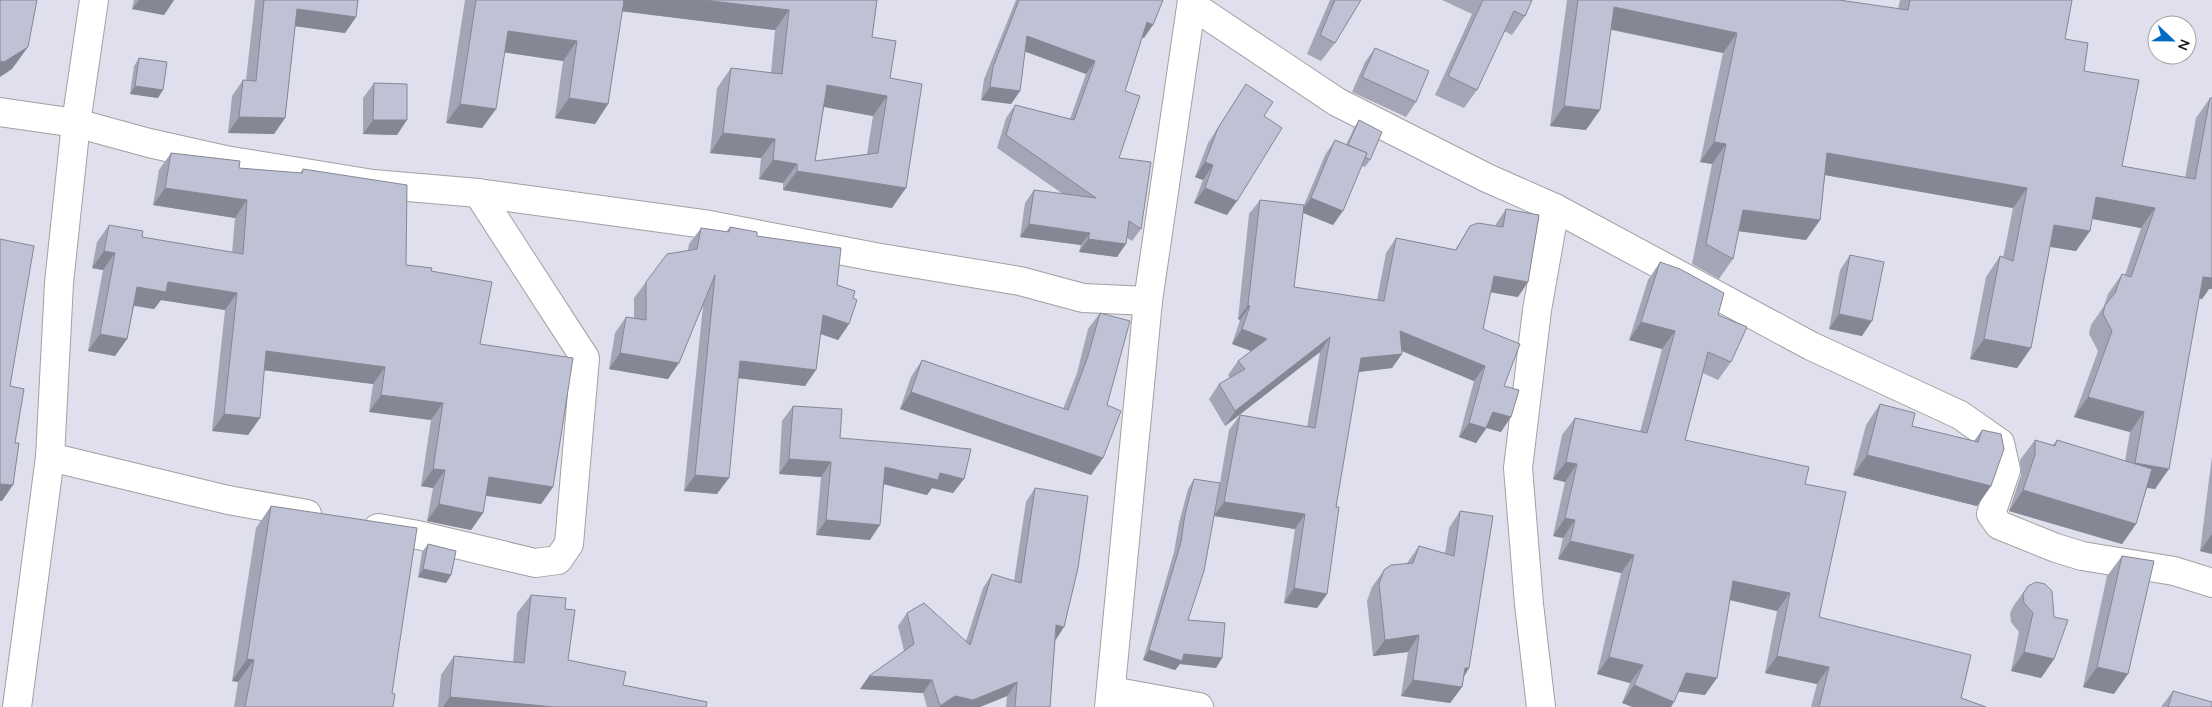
<svg xmlns="http://www.w3.org/2000/svg" width="2212" height="707" font-family="Quicksand,sans-serif">
<style>
.lines{fill:none;stroke-linecap:round;stroke-linejoin:round}
.minor-casing{stroke:#a1a1a1;stroke-width:30}
.minor{stroke:#fff;stroke-width:28}
.wall{fill:#a4a6b6;fill-rule:evenodd}
.shaded-wall{fill:#868794}
.building{fill:#bfc1d4;stroke:#868794;fill-rule:evenodd}
</style>
<rect width="100%" height="100%" fill="#e0dfed"/>
<g class="lines">
<g class="minor-casing">
<g id="minor">
<polyline points="1192,5 1337,102 1487,178 1555,208 1811,346 1960,415 2000,443 2006,470 1991,514 1999,525 2056,548 2082,556 2174,571 2212,583"/>
<polyline points="0,112 76,123 149,143 225,160 373,184 478,193 704,224 875,257 1020,281 1083,298 1148,301"/>
<polyline points="50,457 228,500 307,514"/>
<polyline points="378,528 418,535 535,563 558,560 569,544 585,358 478,193"/>
<polyline points="1111,691 1199,707"/>
<polyline points="17,707 50,457 59,283 76,123 94,0"/>
<polyline points="1109,707 1148,301 1192,0"/>
<polyline points="1541,707 1529,604 1518,468 1537,310 1555,208"/>
</g>
</g>
<use href="#minor" class="minor"/>
</g>
<g class="wall">
<polygon points="134,0 174,0 164,15 132,9"/>
<polygon points="255,0 358,0 356,17 345,33 295,26 285,118 274,134 228,133 232,96 243,80 246,80"/>
<path d="M465,0H877L872,37L890,78L892,208L783,190V183L759,179L761,158L710,153L717,88L731,68L771,73L775,30L622,11L608,104L595,124L555,118L563,61L504,52L496,109L482,128L446,123ZM824,107L873,116L867,154L815,161Z"/>
<polygon points="1016,0 1163,0 1144,38 1142,37 1125,91 1119,158 1141,229 1132,241 1127,238 1117,257 1079,252 1081,245 1020,237 1025,203 1034,190 1063,194 997,148 1006,118 1015,105 1070,119 1086,74 1025,51 1020,91 1011,104 981,100 984,79"/>
<polygon points="1330,0 1361,0 1335,43 1321,61 1307,54"/>
<polygon points="1442,0 1532,0 1525,16 1512,35 1504,31 1477,90 1464,108 1435,95 1472,14"/>
<polygon points="1567,0 1839,0 1898,9 1900,0 2072,0 2065,39 2084,71 2122,166 2185,178 2196,118 2210,98 2212,98 2212,289 2209,289 2202,299 2199,298 2155,489 2147,488 2136,524 2122,544 2009,511 2021,475 2020,460 2035,440 2053,445 2057,440 2125,461 2130,432 2074,417 2098,351 2089,334 2091,325 2104,306 2108,294 2122,274 2125,275 2141,228 2092,219 2090,231 2076,251 2050,247 2031,348 2017,368 1970,359 1986,277 2000,256 2003,258 2013,208 1825,175 1820,220 1806,240 1739,231 1733,259 1719,279 1692,264 1712,164 1700,162 1723,53 1611,30 1586,130 1550,126"/>
<polygon points="1375,48 1416,102 1406,117 1352,92 1365,62"/>
<polygon points="139,58 158,98 130,94 134,66"/>
<polygon points="374,83 397,135 363,134 363,98"/>
<polygon points="1246,84 1264,116 1227,215 1194,203 1203,180 1195,177 1208,143"/>
<polygon points="1359,120 1370,160 1365,167 1362,166 1333,225 1303,213 1294,287 1377,300 1386,253 1396,238 1455,250 1470,226 1496,226 1496,224 1506,209 1518,297 1490,292 1483,329 1504,386 1501,432 1487,428 1476,443 1459,437 1474,381 1402,351 1392,368 1358,372 1336,507 1327,594 1317,608 1284,603 1295,529 1214,516 1188,620 1222,658 1216,668 1180,664 1175,670 1143,660 1174,552 1179,523 1188,489 1194,479 1220,483 1229,430 1240,415 1307,427 1320,352 1225,426 1209,399 1219,384 1230,378 1228,375 1238,361 1251,351 1232,344 1240,320 1238,319 1249,214 1260,200 1304,205 1325,155 1335,140 1346,145 1354,128"/>
<polygon points="171,153 239,168 300,173 303,169 406,265 431,271 480,344 553,487 541,504 486,496 483,513 471,530 427,521 433,488 421,486 431,420 369,412 373,384 264,370 260,418 248,435 212,431 225,310 161,300 154,309 134,306 127,339 115,356 88,351 103,270 92,268 97,242 109,225 142,237 232,253 235,218 153,205 159,170"/>
<polygon points="730,227 757,236 837,285 853,298 849,324 838,340 821,334 805,386 738,378 717,494 684,491 703,306 668,379 609,369 615,333 626,317 634,318 634,298 646,282 688,250 689,244 701,228 726,232"/>
<polygon points="1850,255 1862,336 1829,329 1840,270"/>
<polygon points="1660,262 1718,315 1731,362 1718,380 1703,373 1685,440 1805,484 1819,617 1961,698 1986,707 1811,707 1817,684 1765,673 1777,611 1730,600 1705,695 1679,691 1622,703 1630,683 1597,674 1621,573 1558,559 1563,538 1553,536 1565,482 1553,479 1562,435 1575,418 1640,432 1662,349 1629,340 1648,280"/>
<polygon points="1100,313 1107,405 1091,475 900,409 911,377 922,360 1063,409 1077,373 1088,329"/>
<polygon points="1880,404 1912,426 1974,441 1982,430 1991,486 1977,506 1853,475 1866,425"/>
<polygon points="793,406 840,438 953,493 932,488 927,495 884,484 870,540 816,535 821,477 779,474 782,421"/>
<polygon points="2212,456 2212,554 2200,551"/>
<polygon points="1035,488 1055,641 1050,707 1006,707 1007,696 980,707 927,707 923,693 860,689 904,651 898,626 907,613 966,641 983,588 992,574 1014,581 1026,502"/>
<polygon points="271,506 392,693 393,707 234,707 238,682 232,681 256,528"/>
<polygon points="1460,511 1469,668 1464,677 1462,687 1450,703 1401,696 1408,652 1373,656 1367,601 1372,587 1384,570 1407,563 1419,546 1445,553 1449,528"/>
<polygon points="428,544 451,575 446,583 418,577 422,552"/>
<polygon points="2122,556 2114,694 2083,687 2107,576"/>
<polygon points="2028,586 2054,659 2041,678 2011,671 2019,632 2011,622 2010,613 2014,605"/>
<polygon points="531,595 565,609 568,660 623,685 706,707 438,707 441,675 454,656 513,662 517,613"/>
<polygon points="2173,691 2212,707 2161,707"/>
</g>
<g class="shaded-wall">
<polygon points="139,0 174,0 164,15 132,9"/>
<polygon points="618,0 703,0 789,10 775,30 611,10"/>
<polygon points="1614,7 1737,33 1723,53 1600,27"/>
<polygon points="297,9 356,17 345,33 286,25"/>
<polygon points="1147,22 1153,25 1144,38 1138,35"/>
<polygon points="508,31 577,41 563,61 494,51"/>
<polygon points="1027,36 1095,61 1086,74 1018,49"/>
<polygon points="28,47 12,69 0,77 0,61"/>
<polygon points="827,85 887,96 873,116 814,105"/>
<polygon points="135,86 163,90 158,98 130,94"/>
<polygon points="990,87 1020,91 1011,104 981,100"/>
<polygon points="569,98 608,104 595,124 555,118"/>
<polygon points="460,104 496,109 482,128 446,123"/>
<polygon points="1564,106 1600,110 1586,130 1550,126"/>
<polygon points="239,117 285,118 274,134 228,133"/>
<polygon points="373,120 407,120 397,135 363,134"/>
<polygon points="723,133 775,139 761,158 710,153"/>
<polygon points="1714,142 1726,144 1712,164 1700,162"/>
<polygon points="1827,153 2027,188 2013,208 1813,173"/>
<polygon points="773,160 797,164 783,183 759,179"/>
<polygon points="1205,162 1213,165 1203,180 1195,177"/>
<polygon points="797,171 906,188 892,208 783,190"/>
<polygon points="165,188 247,200 235,218 153,205"/>
<polygon points="1205,188 1237,201 1227,215 1194,203"/>
<polygon points="2096,197 2155,208 2141,228 2082,217"/>
<polygon points="1311,198 1343,211 1333,225 1301,212"/>
<polygon points="1743,210 1820,220 1806,240 1729,230"/>
<polygon points="1029,224 1090,233 1081,245 1020,237"/>
<polygon points="2054,225 2090,231 2076,251 2040,245"/>
<polygon points="1088,239 1126,244 1117,257 1079,252"/>
<polygon points="104,251 115,253 103,270 92,268"/>
<polygon points="1494,276 1528,282 1518,297 1483,291"/>
<polygon points="2203,277 2212,277 2212,289 2209,289 2202,299 2189,297"/>
<polygon points="168,282 237,293 225,310 161,300 154,309 125,304 137,287"/>
<polygon points="1248,305 1250,306 1240,320 1238,319"/>
<polygon points="1839,314 1872,321 1862,336 1829,329"/>
<polygon points="823,315 849,324 838,340 812,331"/>
<polygon points="1641,322 1675,331 1662,349 1629,340"/>
<polygon points="1242,329 1267,339 1257,353 1232,344"/>
<polygon points="1400,331 1485,366 1474,381 1390,346"/>
<polygon points="100,334 127,339 115,356 88,351"/>
<polygon points="1330,337 1320,352 1225,426 1235,411"/>
<polygon points="1984,339 2031,348 2017,368 1970,359"/>
<polygon points="266,351 385,367 373,384 254,369"/>
<polygon points="620,353 679,363 668,379 609,369"/>
<polygon points="1402,354 1392,368 1350,373 1361,358"/>
<polygon points="740,361 816,370 805,386 729,377"/>
<polygon points="911,392 1103,458 1091,475 900,409"/>
<polygon points="381,395 443,403 431,420 369,412"/>
<polygon points="2088,397 2144,412 2130,432 2074,417"/>
<polygon points="1493,412 1511,417 1501,432 1483,427"/>
<polygon points="224,414 260,418 248,435 212,431"/>
<polygon points="1469,423 1486,428 1476,443 1459,437"/>
<polygon points="1867,455 1991,486 1977,506 1853,475"/>
<polygon points="789,459 831,462 821,477 779,474"/>
<polygon points="1566,462 1577,464 1565,482 1553,479"/>
<polygon points="2135,463 2169,469 2155,489 2121,483"/>
<polygon points="885,467 940,473 964,479 953,493 932,488 927,495 875,482"/>
<polygon points="433,469 445,470 433,488 421,486"/>
<polygon points="695,475 729,478 717,494 684,491"/>
<polygon points="489,477 553,487 541,504 477,494"/>
<polygon points="0,484 13,485 2,501 0,501"/>
<polygon points="2023,490 2136,524 2122,544 2009,511"/>
<polygon points="1224,502 1305,514 1295,529 1214,516"/>
<polygon points="439,504 483,513 471,530 427,521"/>
<polygon points="1565,518 1575,520 1563,538 1553,536"/>
<polygon points="826,520 880,525 870,540 816,535"/>
<polygon points="2212,534 2212,554 2200,551"/>
<polygon points="1570,541 1634,555 1621,573 1558,559"/>
<polygon points="423,569 451,575 446,583 418,577"/>
<polygon points="1733,581 1790,593 1777,611 1721,598"/>
<polygon points="1294,588 1327,594 1317,608 1284,603"/>
<polygon points="1056,625 1064,627 1055,641"/>
<polygon points="1419,635 1408,652 1373,656 1385,640"/>
<polygon points="1149,650 1222,658 1216,668 1180,664 1175,670 1143,660"/>
<polygon points="2024,652 2054,659 2041,678 2011,671"/>
<polygon points="1777,656 1829,667 1817,684 1765,673"/>
<polygon points="1609,657 1643,665 1630,683 1597,674"/>
<polygon points="247,659 254,660 238,682 232,681"/>
<polygon points="2097,667 2128,674 2114,694 2083,687"/>
<polygon points="1465,668 1469,668 1458,685"/>
<polygon points="1686,673 1717,678 1705,695 1674,691"/>
<polygon points="869,676 932,680 923,693 860,689"/>
<polygon points="1413,680 1462,687 1450,703 1401,696"/>
<polygon points="1017,682 1007,696 980,707 939,707 940,706 955,696"/>
<polygon points="1634,685 1674,702 1671,707 1632,707 1622,703"/>
<polygon points="450,697 550,706 554,707 443,707"/>
</g>
<g class="building">
<polygon points="0,0 37,0 28,47 4,62 0,61"/>
<polygon points="264,0 358,0 356,17 297,9 285,118 239,117 243,80 256,81"/>
<polygon points="476,0 624,0 608,104 569,98 577,41 508,31 496,109 460,104"/>
<path d="M703,0H877L872,37L896,41L890,78L922,84L906,188L797,171V164L773,160L775,139L723,133L731,68L782,74L789,10ZM827,85L887,96L878,153L815,161Z"/>
<polygon points="1019,0 1163,0 1153,25 1147,22 1125,91 1140,96 1119,158 1151,162 1141,229 1129,221 1126,244 1088,239 1090,233 1029,224 1034,190 1096,198 1006,135 1015,105 1074,120 1095,61 1027,36 1020,91 990,87 993,67"/>
<polygon points="1335,0 1361,0 1335,43 1320,35"/>
<polygon points="1483,0 1532,0 1525,16 1514,11 1477,90 1448,76"/>
<polygon points="1578,0 1839,0 1908,10 1910,0 2072,0 2065,39 2088,43 2084,71 2139,80 2122,166 2195,179 2210,98 2212,98 2212,278 2203,277 2169,469 2135,463 2144,412 2088,397 2112,331 2103,314 2105,305 2115,293 2122,274 2131,277 2155,208 2096,197 2090,231 2054,225 2031,348 1984,339 2000,256 2013,261 2027,188 1827,153 1820,220 1743,210 1733,259 1706,244 1726,144 1714,142 1737,33 1614,7 1600,110 1564,106"/>
<polygon points="1375,48 1429,71 1416,102 1362,77"/>
<polygon points="139,58 167,62 163,90 135,86"/>
<polygon points="374,83 407,84 407,120 373,120"/>
<polygon points="1246,84 1273,102 1264,116 1282,128 1237,201 1205,188 1213,165 1205,162 1218,128"/>
<polygon points="1359,120 1382,132 1370,160 1365,157 1367,153 1348,145"/>
<polygon points="1335,140 1367,153 1343,211 1311,198"/>
<polygon points="171,153 240,161 239,168 302,173 303,169 407,185 406,265 432,268 431,271 492,282 480,344 573,358 553,487 489,477 483,513 439,504 445,470 433,469 443,403 381,395 385,367 266,351 260,418 224,414 237,293 168,282 166,292 137,287 127,339 100,334 115,253 104,251 109,225 143,231 142,237 243,254 247,200 165,188"/>
<polygon points="1260,200 1304,205 1294,287 1384,301 1396,238 1456,250 1470,226 1478,223 1503,227 1506,209 1539,215 1528,282 1494,276 1483,329 1520,344 1504,386 1519,390 1511,417 1493,412 1486,428 1469,423 1485,366 1400,331 1402,354 1361,358 1336,507 1339,507 1327,594 1294,588 1305,514 1224,502 1240,415 1315,428 1330,337 1235,411 1219,384 1245,369 1238,361 1267,339 1242,329 1250,306 1248,305"/>
<polygon points="730,227 757,232 757,236 841,248 837,285 855,291 853,298 857,300 849,324 823,315 816,370 740,361 729,478 695,475 715,275 679,363 620,353 626,317 646,320 646,282 667,254 697,249 701,228 729,232"/>
<polygon points="0,239 34,246 10,386 24,389 15,443 19,443 13,485 0,484"/>
<polygon points="1850,255 1884,262 1872,321 1839,314"/>
<polygon points="1660,262 1680,269 1724,293 1718,315 1747,327 1731,362 1708,352 1685,440 1809,467 1805,484 1846,492 1819,617 1971,655 1961,698 1986,707 1819,707 1829,667 1777,656 1790,593 1733,581 1717,678 1686,673 1674,702 1634,685 1643,665 1609,657 1634,555 1570,541 1575,520 1565,518 1577,464 1566,462 1575,418 1647,433 1675,331 1641,322"/>
<polygon points="1100,313 1130,321 1107,405 1121,411 1103,458 911,392 922,360 1068,410 1088,356"/>
<polygon points="1880,404 1915,413 1912,426 1978,442 1982,430 2001,434 2004,449 1991,486 1867,455"/>
<polygon points="793,406 842,409 840,438 971,449 964,479 940,473 938,480 885,467 880,525 826,520 831,462 789,459"/>
<polygon points="2035,440 2055,446 2057,440 2152,469 2136,524 2023,490 2035,455"/>
<polygon points="1194,479 1220,483 1204,571 1188,620 1225,623 1222,658 1184,654 1182,661 1149,650 1181,542 1185,514"/>
<polygon points="1035,488 1088,496 1078,568 1064,627 1056,625 1050,707 1015,707 1017,682 973,700 955,696 940,706 932,680 869,676 914,644 907,613 924,603 970,645 992,574 1021,583"/>
<polygon points="271,506 417,528 392,693 395,694 393,707 245,707 254,660 247,659"/>
<polygon points="1460,511 1493,516 1469,668 1465,668 1462,687 1413,680 1419,635 1385,640 1379,584 1384,570 1391,565 1413,563 1419,546 1454,556"/>
<polygon points="428,544 456,551 451,575 423,569"/>
<polygon points="2122,556 2154,561 2128,674 2097,667"/>
<polygon points="2036,582 2045,584 2052,591 2054,617 2068,620 2054,659 2024,652 2033,613 2024,603 2023,594 2028,586"/>
<polygon points="531,595 566,598 565,609 575,610 568,660 626,672 623,685 707,702 706,707 554,707 450,697 454,656 524,663"/>
<polygon points="2173,691 2212,702 2212,707 2168,707"/>
</g>
<g transform="translate(2172 40) rotate(112)"><circle r="24" fill="#ffffff" stroke="#a3a3a3"/>
<path d="M0-4L9 19L0 12L-9 19Z" fill="#006bc5"/>
<text y="-8" font-size="14" font-weight="bold" text-anchor="middle" fill="#1a1a1a">N</text>
</g>
</svg>
